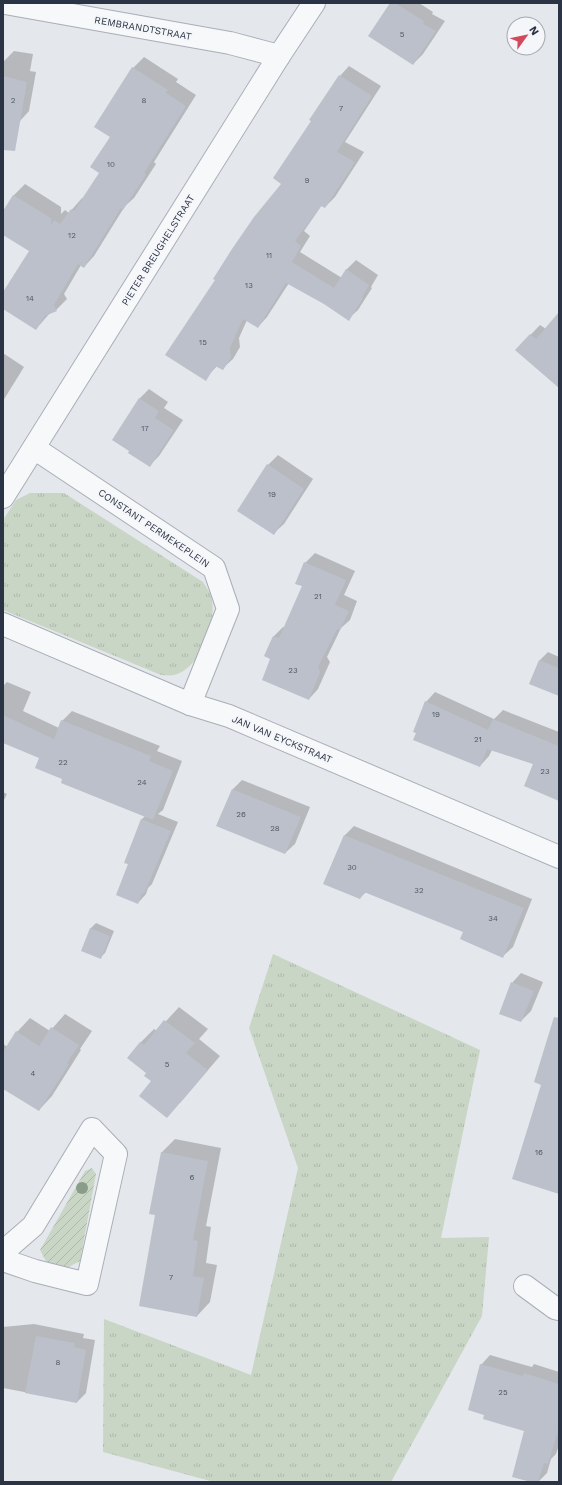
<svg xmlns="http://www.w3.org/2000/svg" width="562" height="1485" font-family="'Work Sans',sans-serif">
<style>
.park{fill:url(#park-tufts)}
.garden{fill:url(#garden-furrows)}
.shadow{fill:#0003}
.building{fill:#bbc0ca}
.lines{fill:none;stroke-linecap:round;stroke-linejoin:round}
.minor-casing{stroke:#a9aeb7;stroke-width:24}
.minor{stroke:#f7f8fa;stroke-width:22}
.tree{fill:#899d89}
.labels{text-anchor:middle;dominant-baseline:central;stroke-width:4;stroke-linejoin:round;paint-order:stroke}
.number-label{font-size:8px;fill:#4f5766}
.street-label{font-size:10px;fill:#2b3445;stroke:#f4f6f9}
</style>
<defs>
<pattern id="park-tufts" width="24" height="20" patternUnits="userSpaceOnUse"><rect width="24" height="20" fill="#c9d6c5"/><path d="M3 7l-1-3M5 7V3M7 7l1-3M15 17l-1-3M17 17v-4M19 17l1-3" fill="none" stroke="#adb8ab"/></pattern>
<pattern id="garden-furrows" width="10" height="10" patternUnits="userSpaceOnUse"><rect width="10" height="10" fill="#c9d6c5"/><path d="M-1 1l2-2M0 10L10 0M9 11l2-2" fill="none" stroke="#adb8ab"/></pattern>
</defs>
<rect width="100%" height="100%" fill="#e4e7ec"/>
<g class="park">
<path d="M30,493H64L203,582C206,587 209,591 211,596C218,620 201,669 174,675C170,676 165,675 161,675L3,610V520L16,500Z"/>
<polygon points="273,954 480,1050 441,1238 489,1237 482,1316 391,1482 214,1482 103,1452 104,1319 251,1375 298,1168 249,1028"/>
</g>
<polygon class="garden" points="92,1168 96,1174 80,1261 65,1269 47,1263 40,1250 85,1171"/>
<g class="shadow">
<polygon points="391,3 419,3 433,12 432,14 445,21 423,54 413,64"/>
<polygon points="14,51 33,54 30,71 36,72 29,111 20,121 3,120 3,66 4,61"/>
<polygon points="144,57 178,79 176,82 196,95 154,162 156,164 134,198 125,206 94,256 84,267 81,265 64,294 67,299 56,310 50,313 36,329 3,308 3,294 31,251 3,233 3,212 14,195 25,184 61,207 61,214 65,210 69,213 82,198 83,199 101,172 112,137 96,126 133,68"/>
<polygon points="349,66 381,86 345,142 364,152 335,197 325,207 322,205 304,231 310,236 300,252 342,278 346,270 356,260 378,275 371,287 372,288 358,310 348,319 324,303 289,283 267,317 258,327 247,320 239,338 240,347 233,359 223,368 217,366 205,379 283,183 312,120 340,76"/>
<polygon points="559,314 559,381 516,350 540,325 546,329"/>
<polygon points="3,353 24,367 3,401"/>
<polygon points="149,389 168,402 164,408 183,420 159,456 150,465 139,399"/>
<polygon points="278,455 313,479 284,524 274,533 268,465"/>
<polygon points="315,553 355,571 344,595 357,601 350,620 341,628 327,657 330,662 318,689 309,699 272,658 274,636 283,627 285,627 303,586 305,563"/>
<polygon points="548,652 559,657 559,695 531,683 540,660"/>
<polygon points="7,682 31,692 23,711 59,728 62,721 72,711 160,746 157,751 182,761 163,810 158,814 178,822 152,884 148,888 146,894 138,903 129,864 125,862 142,819 145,816 64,778 40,758 3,742 3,686"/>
<polygon points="435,692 494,719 503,710 559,732 559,800 534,764 492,750 489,756 480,766 426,702"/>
<polygon points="242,780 310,807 295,844 285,853 217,825 233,789"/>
<polygon points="3,792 7,794 3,802"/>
<polygon points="354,826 532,899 513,947 503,956 465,932 366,892 360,898 324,883 345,835"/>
<polygon points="96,923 114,931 105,953 100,958 82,950 91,928"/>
<polygon points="521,973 543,982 531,1011 521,1021 512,983"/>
<polygon points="179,1007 208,1029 199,1039 220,1056 180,1103 152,1081 148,1073 140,1043 154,1029 157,1031"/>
<polygon points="65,1014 92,1031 80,1049 81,1050 52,1096 39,1110 3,1088 3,1044 8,1047 17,1032 30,1018 50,1031"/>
<polygon points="175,1139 221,1148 206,1226 211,1227 206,1263 217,1265 210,1302 197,1316 156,1215 162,1152"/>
<polygon points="34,1324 84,1334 83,1338 95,1340 86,1393 77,1402 3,1388 3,1327"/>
<polygon points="490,1355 532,1367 534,1364 559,1372 559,1445 556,1454 551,1459 547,1473 538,1482 535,1482 526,1431 485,1414 481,1365"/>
</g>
<g class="building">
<polygon points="390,3 395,3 424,21 423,24 436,31 413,65 368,36"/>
<polygon points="132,67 168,90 166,93 186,106 144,173 146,175 123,210 121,208 84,268 78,264 54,305 57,311 45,316 36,330 3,309 3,292 29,251 3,235 3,211 13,195 51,218 51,225 54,220 60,224 71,209 74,211 99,173 90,167 110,137 94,127"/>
<polygon points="339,75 372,96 337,152 355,162 325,208 321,206 295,241 301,246 292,262 334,288 346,269 369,285 362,297 363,298 349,321 324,304 286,283 258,328 243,319 230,348 231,358 223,370 215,366 206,381 165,355 215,280 213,279 232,249 254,217 281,184 273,178 311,121 309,120"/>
<polygon points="3,76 27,82 15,151 3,150"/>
<polygon points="559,312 559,388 515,350 530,334 536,339"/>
<polygon points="139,398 159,411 155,418 174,430 150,467 128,453 129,451 112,440"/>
<polygon points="267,464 304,489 274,535 237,511"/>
<polygon points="304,562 346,580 335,605 349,611 340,630 337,629 318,667 320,672 309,700 262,680 270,659 264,656 273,636 279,638 302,586 295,584"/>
<polygon points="539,660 559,668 559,696 529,684"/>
<polygon points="425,701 488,730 493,719 559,746 559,801 524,786 533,764 487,749 480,767 413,740 416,733 413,732"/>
<polygon points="3,715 54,739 61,720 151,756 149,761 173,771 153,820 61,783 62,779 35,768 39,758 3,743"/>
<polygon points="232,789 301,817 285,854 216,826"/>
<polygon points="141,819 171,831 144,894 142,893 138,904 116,895 128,864 124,863"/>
<polygon points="344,835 524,908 503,958 460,939 463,932 364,892 360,899 323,884"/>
<polygon points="90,928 110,936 101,959 81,951"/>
<polygon points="511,982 534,991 521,1022 499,1014"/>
<polygon points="554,1017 559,1018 559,1194 512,1179 541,1085 534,1082"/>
<polygon points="164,1020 195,1043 186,1053 208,1070 167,1118 139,1096 151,1081 144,1076 146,1073 127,1058 140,1042 144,1045"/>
<polygon points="51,1027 79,1045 67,1063 69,1064 39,1111 3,1089 3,1052 16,1031 39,1046"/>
<polygon points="161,1152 208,1161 193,1240 198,1241 193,1276 204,1278 197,1317 139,1306 155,1215 149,1214"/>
<polygon points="36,1336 75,1343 74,1347 86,1350 77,1403 25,1393"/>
<polygon points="480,1364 523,1376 524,1373 559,1384 559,1428 548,1464 544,1463 538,1482 531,1482 512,1477 524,1431 483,1419 484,1415 468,1410"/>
</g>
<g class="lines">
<g class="minor-casing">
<g id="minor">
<polyline points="5,3 230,43 279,56"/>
<polyline points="34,448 214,568 228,609 190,704"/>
<polyline points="3,497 279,56 314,3"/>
<polyline points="3,624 190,704 229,716 559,857"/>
<polyline points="3,1252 33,1226 92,1129 116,1154 87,1284 35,1271 3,1260"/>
<polyline points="525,1286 555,1308 559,1309"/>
</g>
</g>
<use href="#minor" class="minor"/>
</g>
<circle class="tree" cx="82" cy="1188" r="6"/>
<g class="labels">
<g class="number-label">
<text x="402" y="34">5</text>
<text x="13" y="100">2</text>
<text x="144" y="100">8</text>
<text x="341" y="108">7</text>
<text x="111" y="164">10</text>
<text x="307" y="180">9</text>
<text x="72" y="235">12</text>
<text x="269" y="255">11</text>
<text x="249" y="285">13</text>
<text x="30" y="298">14</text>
<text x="203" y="342">15</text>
<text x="145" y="428">17</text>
<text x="272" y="494">19</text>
<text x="318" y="596">21</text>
<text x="293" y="670">23</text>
<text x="436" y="714">19</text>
<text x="478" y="739">21</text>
<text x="63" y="762">22</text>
<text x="545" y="771">23</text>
<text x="142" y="782">24</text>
<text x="241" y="814">26</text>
<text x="275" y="828">28</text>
<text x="352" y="867">30</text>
<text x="419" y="890">32</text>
<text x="493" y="918">34</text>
<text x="167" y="1064">5</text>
<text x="33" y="1073">4</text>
<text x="539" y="1152">16</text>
<text x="192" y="1177">6</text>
<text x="171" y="1277">7</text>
<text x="58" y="1362">8</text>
<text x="503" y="1392">25</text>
</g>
<g class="street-label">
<text transform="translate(143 28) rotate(10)">REMBRANDTSTRAAT</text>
<text transform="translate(158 250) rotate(-58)">PIETER BREUGHELSTRAAT</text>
<text transform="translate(154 528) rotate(34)">CONSTANT PERMEKEPLEIN</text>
<text transform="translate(282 739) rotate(23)">JAN VAN EYCKSTRAAT</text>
</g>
</g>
<rect width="562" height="1485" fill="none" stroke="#2b3445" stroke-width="8"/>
<g transform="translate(526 36) rotate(57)"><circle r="19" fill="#f4f6f9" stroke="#a4a8b1"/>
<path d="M0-3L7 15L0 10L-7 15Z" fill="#d1495b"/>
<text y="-6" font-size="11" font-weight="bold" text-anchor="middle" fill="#2b3445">N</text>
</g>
</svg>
